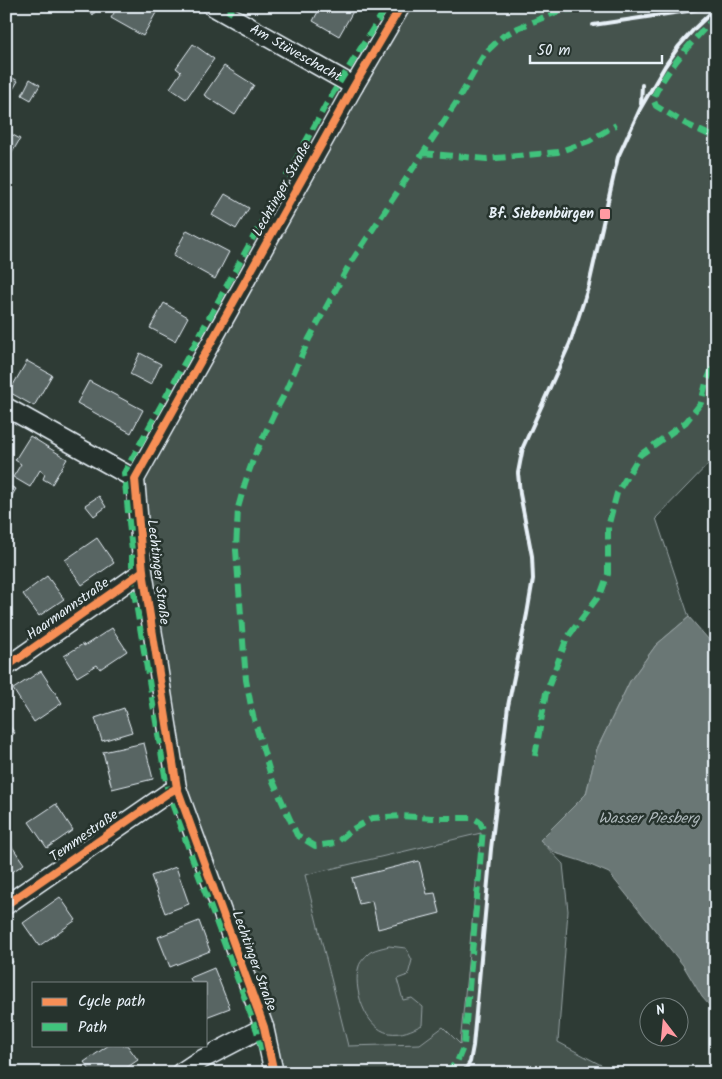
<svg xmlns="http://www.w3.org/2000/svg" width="722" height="1079" font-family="Kalam,sans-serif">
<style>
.built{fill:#3b4843}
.green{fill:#45524e;stroke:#96a2a3;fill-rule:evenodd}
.water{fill:#6b7775;stroke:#9da8a9}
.building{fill:#596563;stroke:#e8f1f8}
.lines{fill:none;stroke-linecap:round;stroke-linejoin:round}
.minor-casing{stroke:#e8f1f8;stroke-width:21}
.minor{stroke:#26332d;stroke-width:18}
.rail{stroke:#e8f1f8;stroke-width:4}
.quiet{stroke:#40c37c;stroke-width:6;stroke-dasharray:12 6;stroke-linecap:butt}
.cycleway-casing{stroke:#26332d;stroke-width:11}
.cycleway{stroke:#f78f57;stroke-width:8}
.poi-dot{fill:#ff9aa2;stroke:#26332d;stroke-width:2}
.labels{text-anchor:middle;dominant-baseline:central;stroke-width:5;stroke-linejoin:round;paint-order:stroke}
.street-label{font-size:14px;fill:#e8f1f8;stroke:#26332d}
.poi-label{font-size:14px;font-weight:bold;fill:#e8f1f8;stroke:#26332d;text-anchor:end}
.water-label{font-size:15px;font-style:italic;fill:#b0babd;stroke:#26332d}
</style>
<rect width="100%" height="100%" fill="#2e3b35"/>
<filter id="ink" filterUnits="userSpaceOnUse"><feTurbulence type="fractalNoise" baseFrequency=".02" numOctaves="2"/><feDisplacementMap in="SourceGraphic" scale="10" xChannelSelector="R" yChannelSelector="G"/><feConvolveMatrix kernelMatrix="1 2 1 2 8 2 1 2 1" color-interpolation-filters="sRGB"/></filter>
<g filter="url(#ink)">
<polygon class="built" points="481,833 460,1045 443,1027 420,1044 348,1046 305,874"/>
<g class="green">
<path d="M401,6H716V456L656,518L689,617L656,645L630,681L597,749L586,794L540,840L563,864L568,911L558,1042L616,1073H274L177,788L135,479ZM481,833L460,1044L443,1027L420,1044L348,1046L305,875Z"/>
<path d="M389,946L406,948L412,960L408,975L397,979L403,1000L412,998L423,1007L422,1025C412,1030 402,1035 389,1033C365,1029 352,987 359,966C360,962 365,957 368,954C373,949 383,948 389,946Z"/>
</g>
<polygon class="water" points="689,617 716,648 716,1013 702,997 683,965 609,873 581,861 555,853 540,840 586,794 597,749 630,681 656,645"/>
<g class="building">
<polygon points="79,6 98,6 93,15"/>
<polygon points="118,6 149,6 157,11 143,36 111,18"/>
<polygon points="321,6 356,6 339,36 313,21"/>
<polygon points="193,44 214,59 186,99 170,88 181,72 176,68"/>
<polygon points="224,66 254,85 235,115 204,95"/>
<polygon points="6,74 18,81 6,101"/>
<polygon points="30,79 40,85 31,100 22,95"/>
<polygon points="6,131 20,139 6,163"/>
<polygon points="225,194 249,208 236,229 212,215"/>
<polygon points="187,230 229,252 215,279 173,256"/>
<polygon points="164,303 188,317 175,341 150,328"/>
<polygon points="140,353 161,364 151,385 130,374"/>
<polygon points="27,361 52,375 34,406 9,392"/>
<polygon points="89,381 143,410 131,433 77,403"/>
<polygon points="30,436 67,459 52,484 43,479 45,474 40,470 30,487 13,477 21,464 15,460"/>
<polygon points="6,484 16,489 11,497 6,495"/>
<polygon points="99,496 106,507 94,516 85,505"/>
<polygon points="97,538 114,563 82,585 65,560"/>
<polygon points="47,576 64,599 39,616 23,594"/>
<polygon points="112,628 127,651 100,669 97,665 77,677 64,656 83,644 84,646"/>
<polygon points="41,671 62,703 34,722 13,689"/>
<polygon points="124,708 132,732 102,741 95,718"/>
<polygon points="6,721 15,733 6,739"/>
<polygon points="144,743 153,779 112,789 103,752"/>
<polygon points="56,804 73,830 47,848 29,822"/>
<polygon points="11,845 24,864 6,876 6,849"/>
<polygon points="419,861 427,894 435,893 440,913 378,929 372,901 359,904 352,878"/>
<polygon points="176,867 189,904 165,913 151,876"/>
<polygon points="60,897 76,920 39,946 23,923"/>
<polygon points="199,921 210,951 170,967 158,937"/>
<polygon points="6,953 13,962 6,967"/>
<polygon points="214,968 230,1008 206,1017 206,983 192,983 190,978"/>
<polygon points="109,1045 127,1045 138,1060 119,1073 92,1073 84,1062"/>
</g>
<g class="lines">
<g class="minor-casing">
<g id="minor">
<path id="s1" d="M212,6L354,86"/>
<polyline points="6,407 135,479"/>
<polyline points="6,667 143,571"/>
<polyline points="6,905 168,793 177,788"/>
<polyline points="180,1073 195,1063 264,1027"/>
<polyline points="274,1073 264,1027 177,788 143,571 135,479 354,86 401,6"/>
</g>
</g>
<use href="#minor" class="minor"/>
<g class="rail">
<polyline points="593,25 694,10 709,6"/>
<polyline points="641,104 642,85"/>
<polyline points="463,1073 470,1062 473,1046 491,849 508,706 527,614 533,579 532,556 520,494 518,473 523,447 570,343 589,285 618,157 640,109 665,66 679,46 695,28 716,8"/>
</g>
<g class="quiet">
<polyline points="228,14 233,6"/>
<path d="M716,16C694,40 665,70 653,99L656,106L686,124L716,138"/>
<polyline points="422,153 487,159 558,152 589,141 616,125"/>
<polyline points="535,756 546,693 567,638 601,593 608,574 608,527 617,493 640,455 686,422 701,403 706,383 716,360"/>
<polyline points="262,1051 257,1031 168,793 132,580 132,551 124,473 328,101 387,6"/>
<polyline points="445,1073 457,1062 464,1045 483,829 480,822 473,818 432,818 402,816 373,818 351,830 336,843 315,846 297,835 272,779 253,716 246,680 236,550 238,508 245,483 254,457 274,414 283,397 309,339 348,267 458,100 485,53 503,36 518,28 559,11 611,6"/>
</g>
<g class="cycleway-casing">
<g id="cycleway">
<polyline points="6,667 143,571"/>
<polyline points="6,905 168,793 177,788"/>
<polyline points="274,1073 264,1027 177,788 143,571 135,479 354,86 401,6"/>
</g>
</g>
<use href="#cycleway" class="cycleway"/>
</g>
</g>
<rect class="poi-dot" x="599" y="208" width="12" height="12" rx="2.5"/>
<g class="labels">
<g class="street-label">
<text stroke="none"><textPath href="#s1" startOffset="96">Am Stüveschacht</textPath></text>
<text transform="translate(282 189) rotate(-61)">Lechtinger Straße</text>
<text transform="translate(158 572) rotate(83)">Lechtinger Straße</text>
<text transform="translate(68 609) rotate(-35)">Haarmannstraße</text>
<text transform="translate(84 836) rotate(-35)">Temmestraße</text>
<text transform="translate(254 961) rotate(70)">Lechtinger Straße</text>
</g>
<g class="poi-label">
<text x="594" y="214">Bf. Siebenbürgen</text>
</g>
<g class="water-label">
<text x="649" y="819">Wasser Piesberg</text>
</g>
</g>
<rect width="722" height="1079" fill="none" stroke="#26332d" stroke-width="25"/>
<rect x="12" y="12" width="697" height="1054" fill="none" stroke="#e8f1f8" stroke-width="2" filter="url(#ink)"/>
<rect x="32" y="982" width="175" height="65" fill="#26332d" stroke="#747f7e"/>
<rect x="42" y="998" width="25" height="8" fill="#f78f57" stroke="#747f7e"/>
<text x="78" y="1006" font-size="15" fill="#e8f1f8">Cycle path</text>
<rect x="42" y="1023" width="25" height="8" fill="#40c37c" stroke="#747f7e"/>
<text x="78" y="1032" font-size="15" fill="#e8f1f8">Path</text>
<g transform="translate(664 1022) rotate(344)"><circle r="24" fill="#26332d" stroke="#747f7e"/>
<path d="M0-4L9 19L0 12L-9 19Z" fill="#ff9aa2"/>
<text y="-8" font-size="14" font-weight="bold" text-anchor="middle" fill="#e8f1f8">N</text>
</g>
<path d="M530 55v8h132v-8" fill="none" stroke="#e8f1f8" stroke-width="2.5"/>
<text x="537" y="55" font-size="15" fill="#e8f1f8" stroke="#26332d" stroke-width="4" paint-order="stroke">50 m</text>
</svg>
